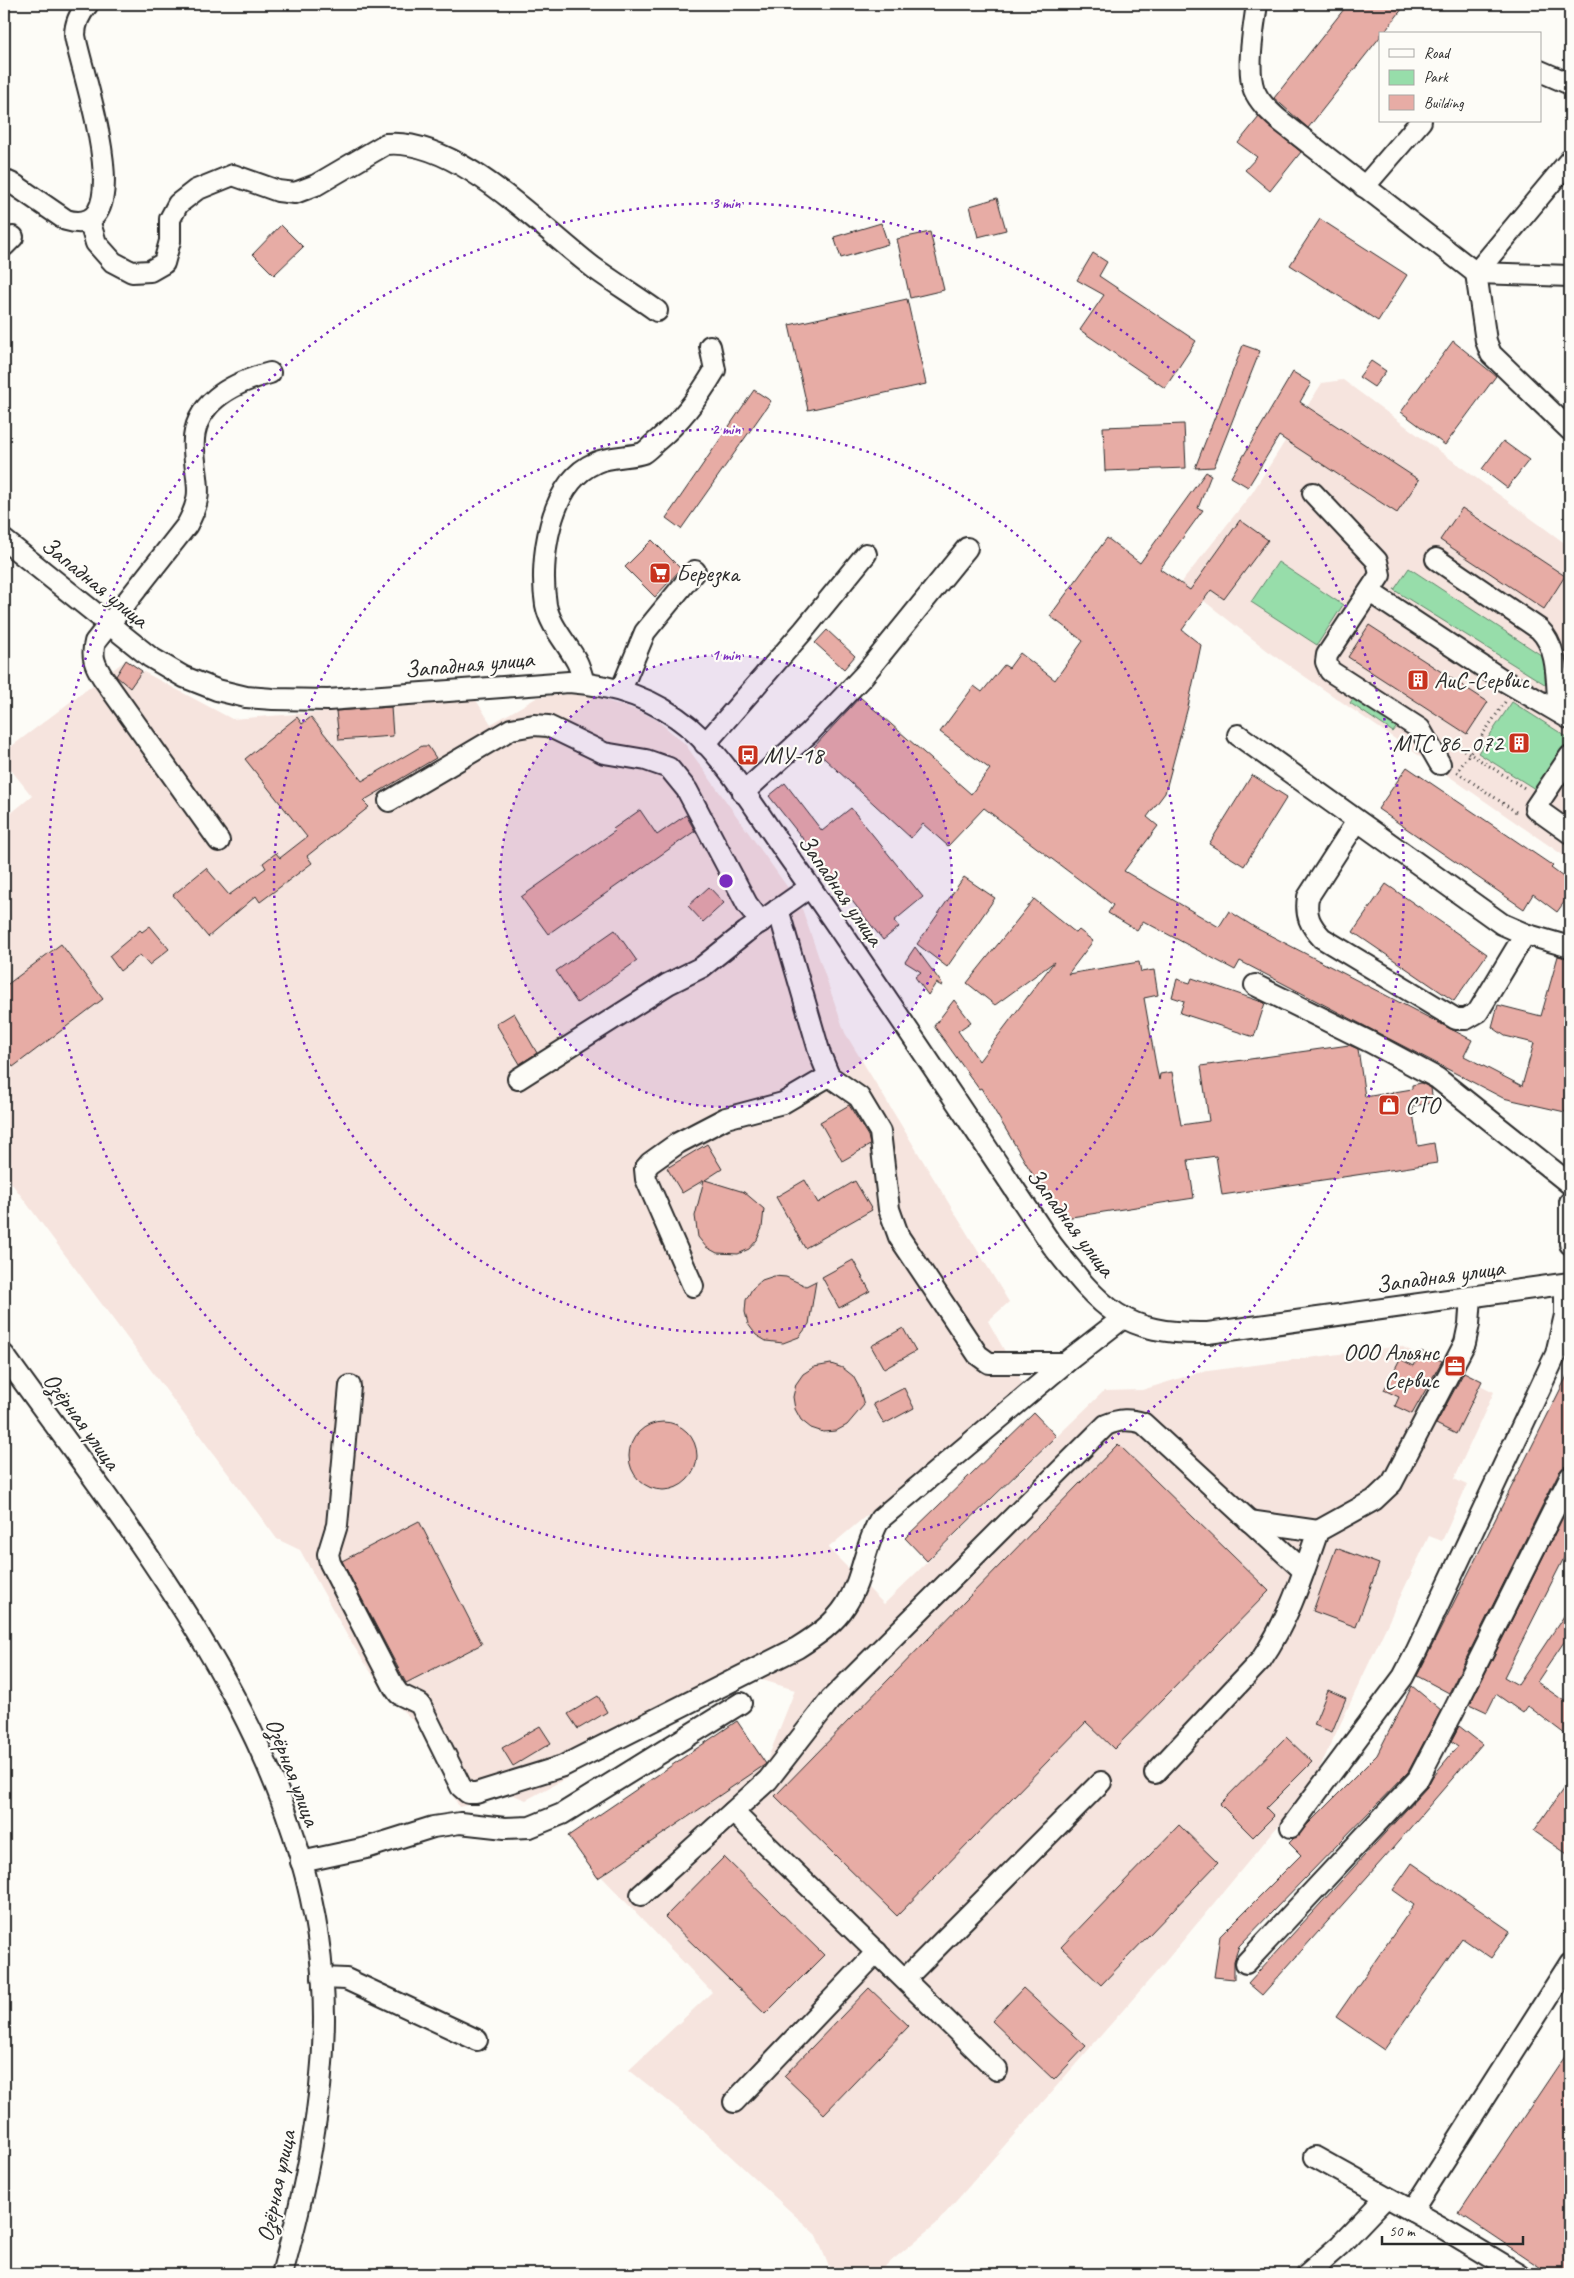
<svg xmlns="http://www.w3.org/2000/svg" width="1574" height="2278" font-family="Caveat,sans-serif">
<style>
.built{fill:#f6e4de}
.green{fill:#97ddaa;stroke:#61846a}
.building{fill:#e7aca5;stroke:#2b2b2b}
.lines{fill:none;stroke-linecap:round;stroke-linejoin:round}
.minor-casing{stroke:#2b2b2b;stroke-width:24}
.path{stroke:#2b2b2b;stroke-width:3;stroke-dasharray:1 4;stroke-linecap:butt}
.minor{stroke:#fdfcf7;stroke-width:20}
.ring{fill:none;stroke:#7b2cbf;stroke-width:2.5;stroke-dasharray:2.5 5}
.labels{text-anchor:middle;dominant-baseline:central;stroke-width:4.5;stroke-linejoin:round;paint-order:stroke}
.poi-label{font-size:24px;fill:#2b2b2b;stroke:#fdfcf7;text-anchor:start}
.street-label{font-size:24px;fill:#2b2b2b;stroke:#fdfcf7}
.centre{fill:#7b2cbf;stroke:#fdfcf7;stroke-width:2.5}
.ring-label{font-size:15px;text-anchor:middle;font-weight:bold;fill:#7b2cbf;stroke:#fdfcf7;stroke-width:4.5;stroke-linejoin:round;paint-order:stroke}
</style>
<rect width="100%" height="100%" fill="#fdfcf7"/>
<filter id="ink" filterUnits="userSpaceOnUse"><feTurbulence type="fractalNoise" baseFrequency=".02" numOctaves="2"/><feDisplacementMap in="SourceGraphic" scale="10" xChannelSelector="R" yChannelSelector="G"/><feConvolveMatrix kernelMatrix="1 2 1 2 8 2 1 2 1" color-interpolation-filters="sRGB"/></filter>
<g filter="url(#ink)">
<g class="built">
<polygon points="1343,380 1570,547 1570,860 1268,651 1181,583 1252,493 1322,383"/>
<polygon points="126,660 142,671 232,719 476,700 491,724 538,697 569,694 595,697 639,711 657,720 685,744 801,906 845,1033 1009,1302 988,1321 1023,1384 828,1548 884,1604 1104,1391 1142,1390 1200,1372 1401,1346 1419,1355 1421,1351 1482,1381 1480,1385 1494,1392 1454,1479 1467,1485 1442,1541 1429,1536 1311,1786 1166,1961 936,2224 884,2267 866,2274 832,2274 816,2235 686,2115 629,2070 712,1992 601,1876 597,1878 568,1836 737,1721 766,1763 795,1690 753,1677 526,1800 508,1793 459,1807 417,1724 386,1695 349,1639 300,1550 277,1539 4,1173 4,1078 13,1070 4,1057 4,819 32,796 4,761 4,752"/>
</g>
<g class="green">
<polygon points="1278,562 1343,605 1317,645 1251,602"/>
<polygon points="1409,568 1547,659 1551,688 1394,590"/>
<polygon points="1357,693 1400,723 1393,732 1350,703"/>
<polygon points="1512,702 1570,739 1535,789 1478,753"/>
</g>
<g class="building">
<polygon points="1348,4 1406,4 1383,34 1380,34 1380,37 1308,128 1274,98"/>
<polygon points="1259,117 1301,152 1270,191 1245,170 1257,157 1238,143"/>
<polygon points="997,198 1006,230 978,237 970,206"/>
<polygon points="1320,219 1407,275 1378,321 1290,265"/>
<polygon points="881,223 888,244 841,258 834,237"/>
<polygon points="281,225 303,247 274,275 253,254"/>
<polygon points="930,232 944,290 910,298 897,239"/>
<polygon points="1093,253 1107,262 1099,276 1196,341 1165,388 1080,330 1104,295 1077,280"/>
<polygon points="907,299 926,384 808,410 789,325"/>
<polygon points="1453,341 1496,376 1445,445 1401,412"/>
<polygon points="1243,345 1260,351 1214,467 1195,468"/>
<polygon points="1371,361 1386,371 1374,387 1359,377"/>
<polygon points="1293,372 1311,383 1300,402 1419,480 1397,513 1279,436 1248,487 1231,477"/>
<polygon points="754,390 771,401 681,529 666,518"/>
<polygon points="1184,424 1186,468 1105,471 1103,427"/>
<polygon points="1503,441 1529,460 1507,488 1482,469"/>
<polygon points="1206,472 1211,475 1198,508 1203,510 1160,569 1190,590 1240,520 1268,540 1224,599 1211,590 1182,630 1201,645 1188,707 1165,793 1147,817 1158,826 1124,871 1219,927 1229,911 1256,928 1472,1040 1464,1056 1522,1086 1534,1043 1505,1036 1492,1027 1498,1005 1541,1016 1558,956 1570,959 1570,1093 1565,1112 1503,1098 1240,961 1235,970 1143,921 1137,930 1108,913 1113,905 984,808 948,846 923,824 911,838 813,748 860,697 971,794 990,769 940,732 974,686 982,692 1004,665 1009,668 1020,653 1055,680 1083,641 1050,616 1107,538 1140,563"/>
<polygon points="1462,508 1565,576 1544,609 1440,540"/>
<polygon points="652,540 681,569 655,597 625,567"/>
<polygon points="1369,625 1488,702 1467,734 1348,657"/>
<polygon points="827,630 855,656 844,669 815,643"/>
<polygon points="126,660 142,671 130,688 116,676"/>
<polygon points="391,707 393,736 339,740 336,711"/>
<polygon points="297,717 302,724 311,717 362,781 422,746 428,746 436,758 363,801 369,807 307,856 312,863 260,902 256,896 208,937 173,895 206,868 229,895 266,868 263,863 276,853 280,858 307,837 245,759"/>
<polygon points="1407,767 1553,866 1551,868 1570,882 1570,894 1557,912 1533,894 1524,909 1378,809"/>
<polygon points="1252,775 1287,797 1244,866 1209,844"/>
<polygon points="785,783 822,831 851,808 923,897 894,921 899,927 883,940 769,796"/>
<polygon points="640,810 657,835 686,815 695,831 548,934 521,897 615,831 613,829"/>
<polygon points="964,877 995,898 947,967 917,944"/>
<polygon points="1386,884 1487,954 1454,1001 1353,932"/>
<polygon points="709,887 724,903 703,922 688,906"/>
<polygon points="1034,899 1076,933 1079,930 1093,941 1068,974 1139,962 1141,972 1154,970 1158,995 1144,998 1157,1071 1159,1080 1160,1074 1172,1072 1181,1125 1209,1121 1201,1066 1349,1045 1358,1049 1365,1097 1412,1089 1412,1085 1421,1083 1431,1088 1433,1103 1412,1106 1418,1146 1434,1143 1437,1163 1222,1195 1216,1156 1188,1160 1194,1198 1065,1218 1044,1184 1039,1185 981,1088 979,1089 934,1026 954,1000 971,1022 958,1031 979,1061 1054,962 995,1005 967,983"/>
<polygon points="150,926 169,949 149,965 140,955 120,971 109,956 140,930 142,932"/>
<polygon points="615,930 637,961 577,1003 556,971"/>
<polygon points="61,944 103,999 13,1067 4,1054 4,987"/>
<polygon points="915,947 943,985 942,986 936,983 928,995 915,977 921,972 905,962"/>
<polygon points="1192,978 1265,1003 1254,1037 1180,1013 1184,1001 1172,997 1177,979 1190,983"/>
<polygon points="514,1013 537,1053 520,1064 496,1024"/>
<polygon points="849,1105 868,1136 870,1145 842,1161 820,1122"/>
<polygon points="707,1144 722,1169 705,1180 744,1192 764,1209 762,1228 757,1240 749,1249 738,1254 717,1253 706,1247 698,1237 695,1216 704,1180 682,1193 667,1168"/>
<polygon points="805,1180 818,1203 855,1181 872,1210 805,1248 776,1197"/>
<polygon points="853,1260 870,1291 839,1308 822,1277"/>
<polygon points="774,1276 786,1277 806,1286 816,1281 809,1324 799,1337 783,1343 766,1341 756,1335 748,1324 745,1312 746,1300 752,1289 762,1280"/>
<polygon points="903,1328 916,1351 884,1369 871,1346"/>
<polygon points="1421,1351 1442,1361 1412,1414 1395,1406 1399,1397 1384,1390 1400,1359 1414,1366"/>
<polygon points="831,1364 843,1368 853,1376 859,1387 864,1405 847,1425 836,1431 823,1432 811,1428 801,1420 795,1409 793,1397 796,1384 803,1374 814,1367"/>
<polygon points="1570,1370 1570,1465 1564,1467 1559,1472 1449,1693 1417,1676"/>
<polygon points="1464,1372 1482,1381 1456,1434 1436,1424"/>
<polygon points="904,1388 914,1408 884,1424 873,1404"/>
<polygon points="1034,1413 1056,1436 927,1561 905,1538"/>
<circle cx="663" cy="1456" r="34"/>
<polygon points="1118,1444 1269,1591 1114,1749 1086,1722 897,1916 775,1796"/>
<polygon points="1570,1503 1570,1546 1504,1677 1518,1685 1570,1607 1570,1633 1537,1682 1570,1705 1570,1738 1528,1706 1523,1713 1496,1694 1487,1712 1470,1704"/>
<polygon points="419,1521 482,1644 406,1683 342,1561"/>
<polygon points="1336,1548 1379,1564 1356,1627 1313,1611"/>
<polygon points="1412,1686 1441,1710 1408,1772 1239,1946 1234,1961 1234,1979 1214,1977 1220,1936 1301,1855 1289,1843 1377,1755"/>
<polygon points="1328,1690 1346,1698 1332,1732 1314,1725"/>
<polygon points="598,1696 607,1712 578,1729 568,1714"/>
<polygon points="737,1721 766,1764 598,1878 568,1836"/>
<polygon points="540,1726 551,1743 513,1766 502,1748"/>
<polygon points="1459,1726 1482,1744 1392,1849 1262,1995 1248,1983 1427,1787 1433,1776 1458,1746 1451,1741"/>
<polygon points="1286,1737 1312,1762 1266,1808 1274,1816 1253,1837 1220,1804"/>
<polygon points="1570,1779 1570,1856 1534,1831"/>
<polygon points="1179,1825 1218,1863 1101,1985 1061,1947"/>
<polygon points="724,1857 824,1955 765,2014 665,1917"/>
<polygon points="1412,1863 1510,1931 1491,1958 1462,1938 1384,2050 1336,2017 1414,1905 1393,1890"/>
<polygon points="869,1988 909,2026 824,2114 784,2076"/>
<polygon points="1023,1988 1086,2046 1054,2080 992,2021"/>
<polygon points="1570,2048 1570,2274 1550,2274 1459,2213"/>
</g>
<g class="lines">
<g class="minor-casing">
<g id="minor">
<path d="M1257,4C1254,26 1246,69 1254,90C1259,102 1269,111 1279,120L1476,273L1570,276"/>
<polyline points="1540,71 1570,84"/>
<polyline points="1570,160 1476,273 1486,341 1491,354 1570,430"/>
<path d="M4,180L15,185L66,220C144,243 78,63 75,35C75,23 81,12 88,4"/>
<polyline points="1364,187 1421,121"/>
<path d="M89,220L96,243L113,262L132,272L150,271L164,263L170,241V219L178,204L196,190L233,175L278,191L295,193L316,185L386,144C457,137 541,228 594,268C615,283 636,296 657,311"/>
<polyline points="4,246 13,237"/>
<polyline points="1313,493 1377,561 1380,575 1327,655 1326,662 1330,671 1420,729 1440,764"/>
<path d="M4,540L150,657L184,677L217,690L246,697L273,699L328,700L569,682C614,685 654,698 689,727C728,760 765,825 796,867C884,991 967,1119 1052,1245C1102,1309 1123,1335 1208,1333L1570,1283"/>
<path d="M1436,559L1539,629C1560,649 1556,685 1559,712"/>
<polyline points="1370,592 1503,680 1570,719"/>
<path d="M584,683C582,676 580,668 577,662C567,643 550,626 546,605C539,561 549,483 595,463C608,456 633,457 643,453C648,450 653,444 658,440C682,420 699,397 715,370L710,346"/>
<polyline points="621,690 645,632 695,571"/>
<polyline points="1238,735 1502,924 1525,934 1570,947"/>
<polyline points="705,744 804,630 866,554"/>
<polyline points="1570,756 1535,808 1570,833"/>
<polyline points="743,793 809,733 864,675 967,548"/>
<polyline points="389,801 511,729 534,725 548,726 604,753 646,760 669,768 687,790 747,904 761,922"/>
<path d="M1357,821L1308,897C1305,916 1310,925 1322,938L1456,1019H1466L1478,1012L1525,934"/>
<path d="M219,841L103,678C95,665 91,657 95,642L187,525C205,492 196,484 194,450C190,404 232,383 270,373"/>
<polyline points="1255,985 1370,1042 1437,1078 1570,1184"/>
<polyline points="829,1076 859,1097 880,1132 889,1209 899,1237 978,1355 989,1363 1065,1363 1123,1318"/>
<polyline points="518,1079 668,984 702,967 746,932 810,887"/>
<polyline points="1570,1202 1570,1244"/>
<polyline points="693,1286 646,1179 645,1169 650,1163 678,1143 726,1118 783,1103 829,1076 820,1054 778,909"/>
<path d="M4,1355C144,1550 325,1766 324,2020C323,2107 305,2191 282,2274"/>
<path d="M350,1386L337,1525L328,1554L330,1563L394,1687L399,1694L420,1704L461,1787L468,1793H476L563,1766L797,1648C816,1636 834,1624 846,1605C863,1579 864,1546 880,1519L1065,1363"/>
<polyline points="1249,1521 1318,1531"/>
<path d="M1155,1773L1261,1660C1289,1619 1302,1577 1318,1531L1374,1500L1392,1483L1465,1343L1469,1324L1471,1297"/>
<polyline points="733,1812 997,2070"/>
<polyline points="1291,1827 1403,1677 1416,1652 1556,1354 1565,1315 1565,1284"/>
<polyline points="301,1862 366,1848 433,1827 460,1823 505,1828 530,1827 562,1814 741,1703"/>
<path d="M641,1895L768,1780L831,1699L1106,1425C1120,1419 1129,1419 1143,1423L1304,1571"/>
<polyline points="1246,1963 1418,1779 1454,1710 1570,1477"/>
<polyline points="322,1978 346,1979 477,2040"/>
<polyline points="905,1979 1101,1782"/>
<polyline points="734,2102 877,1952"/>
<polyline points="1315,2157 1441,2227 1519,2274"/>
<polyline points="1412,2211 1570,1963"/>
<polyline points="1307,2274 1340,2245 1386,2197"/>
</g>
</g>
<g class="path">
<polyline points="1505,702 1457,772 1516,812"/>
<polyline points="1451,742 1526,789"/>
</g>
<use href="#minor" class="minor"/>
</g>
</g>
<circle cx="726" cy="881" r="226" fill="#7b2cbf" fill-opacity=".12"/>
<g class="ring">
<circle cx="726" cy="881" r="226"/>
<circle cx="726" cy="881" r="452"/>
<circle cx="726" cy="881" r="678"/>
</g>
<defs>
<g id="supermarket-square" transform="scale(1.125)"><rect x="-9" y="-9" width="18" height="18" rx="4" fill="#c8321e" stroke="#fdfcf7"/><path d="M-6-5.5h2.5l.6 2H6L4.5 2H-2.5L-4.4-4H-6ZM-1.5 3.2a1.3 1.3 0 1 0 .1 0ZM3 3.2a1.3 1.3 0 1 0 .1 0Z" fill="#fff"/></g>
<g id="building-square" transform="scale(1.125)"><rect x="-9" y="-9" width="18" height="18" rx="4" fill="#c8321e" stroke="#fdfcf7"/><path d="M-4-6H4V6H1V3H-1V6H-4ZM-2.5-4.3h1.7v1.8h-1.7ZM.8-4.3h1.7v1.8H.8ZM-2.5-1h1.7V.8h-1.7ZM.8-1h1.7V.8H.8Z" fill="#fff"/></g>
<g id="bus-square" transform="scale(1.125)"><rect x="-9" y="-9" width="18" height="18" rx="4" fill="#c8321e" stroke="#fdfcf7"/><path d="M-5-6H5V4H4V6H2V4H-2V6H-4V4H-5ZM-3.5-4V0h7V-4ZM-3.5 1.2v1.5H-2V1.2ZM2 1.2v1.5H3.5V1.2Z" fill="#fff"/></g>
<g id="shop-square" transform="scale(1.125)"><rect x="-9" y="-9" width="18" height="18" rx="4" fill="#c8321e" stroke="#fdfcf7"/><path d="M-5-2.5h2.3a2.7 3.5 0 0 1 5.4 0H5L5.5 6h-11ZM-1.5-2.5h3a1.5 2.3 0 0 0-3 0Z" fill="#fff"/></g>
<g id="office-square" transform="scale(1.125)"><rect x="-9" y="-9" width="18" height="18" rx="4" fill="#c8321e" stroke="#fdfcf7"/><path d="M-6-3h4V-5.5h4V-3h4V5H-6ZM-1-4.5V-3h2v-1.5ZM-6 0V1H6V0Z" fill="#fff"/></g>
</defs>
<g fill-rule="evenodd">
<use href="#supermarket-square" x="660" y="573"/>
<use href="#building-square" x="1418" y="680"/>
<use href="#building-square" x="1519" y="743"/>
<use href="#bus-square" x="748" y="755"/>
<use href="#shop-square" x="1389" y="1105"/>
<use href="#office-square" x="1455" y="1366"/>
</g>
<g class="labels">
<g class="poi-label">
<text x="676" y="573">Березка</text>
<text x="1434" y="680">АиС-Сервис</text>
<text x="1503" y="743" text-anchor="end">МТС 86_072</text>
<text x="764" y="755">МУ-18</text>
<text x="1405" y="1105">СТО</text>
<text x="1439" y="1352" text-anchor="end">ООО Альянс<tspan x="1439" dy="28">Сервис</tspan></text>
</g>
<g class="street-label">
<text transform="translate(95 582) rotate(39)">Западная улица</text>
<text transform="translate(469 664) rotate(-5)">Западная улица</text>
<text transform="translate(841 890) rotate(55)">Западная улица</text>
<text transform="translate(1071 1222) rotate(53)">Западная улица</text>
<text transform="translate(1440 1276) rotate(-8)">Западная улица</text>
<text transform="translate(82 1421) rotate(54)">Озёрная улица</text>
<text transform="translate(293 1772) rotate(69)">Озёрная улица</text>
<text transform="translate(276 2186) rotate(-78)">Озёрная улица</text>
</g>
</g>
<circle cx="726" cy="881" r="8" class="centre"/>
<g class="ring-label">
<text x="726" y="208">3 min</text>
<text x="726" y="434">2 min</text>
<text x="726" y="660">1 min</text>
</g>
<rect width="1574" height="2278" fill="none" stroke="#fdfcf7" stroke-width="20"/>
<rect x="10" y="10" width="1554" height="2258" fill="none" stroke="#2b2b2b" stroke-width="2" filter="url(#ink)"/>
<rect x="1379" y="32" width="162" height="90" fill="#fdfcf7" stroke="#a9a8a5"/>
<rect x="1389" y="49" width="25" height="8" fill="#fdfcf7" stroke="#a9a8a5"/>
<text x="1424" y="58" font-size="15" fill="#2b2b2b">Road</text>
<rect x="1389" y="70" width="25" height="15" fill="#97ddaa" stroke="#a9a8a5"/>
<text x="1424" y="82" font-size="15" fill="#2b2b2b">Park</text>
<rect x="1389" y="95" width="25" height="15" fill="#e7aca5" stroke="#a9a8a5"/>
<text x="1424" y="108" font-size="15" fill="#2b2b2b">Building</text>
<path d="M1382 2236v8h141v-8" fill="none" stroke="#2b2b2b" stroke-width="2.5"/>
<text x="1389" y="2236" font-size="15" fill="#2b2b2b" stroke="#fdfcf7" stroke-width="4" paint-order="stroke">50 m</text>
</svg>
